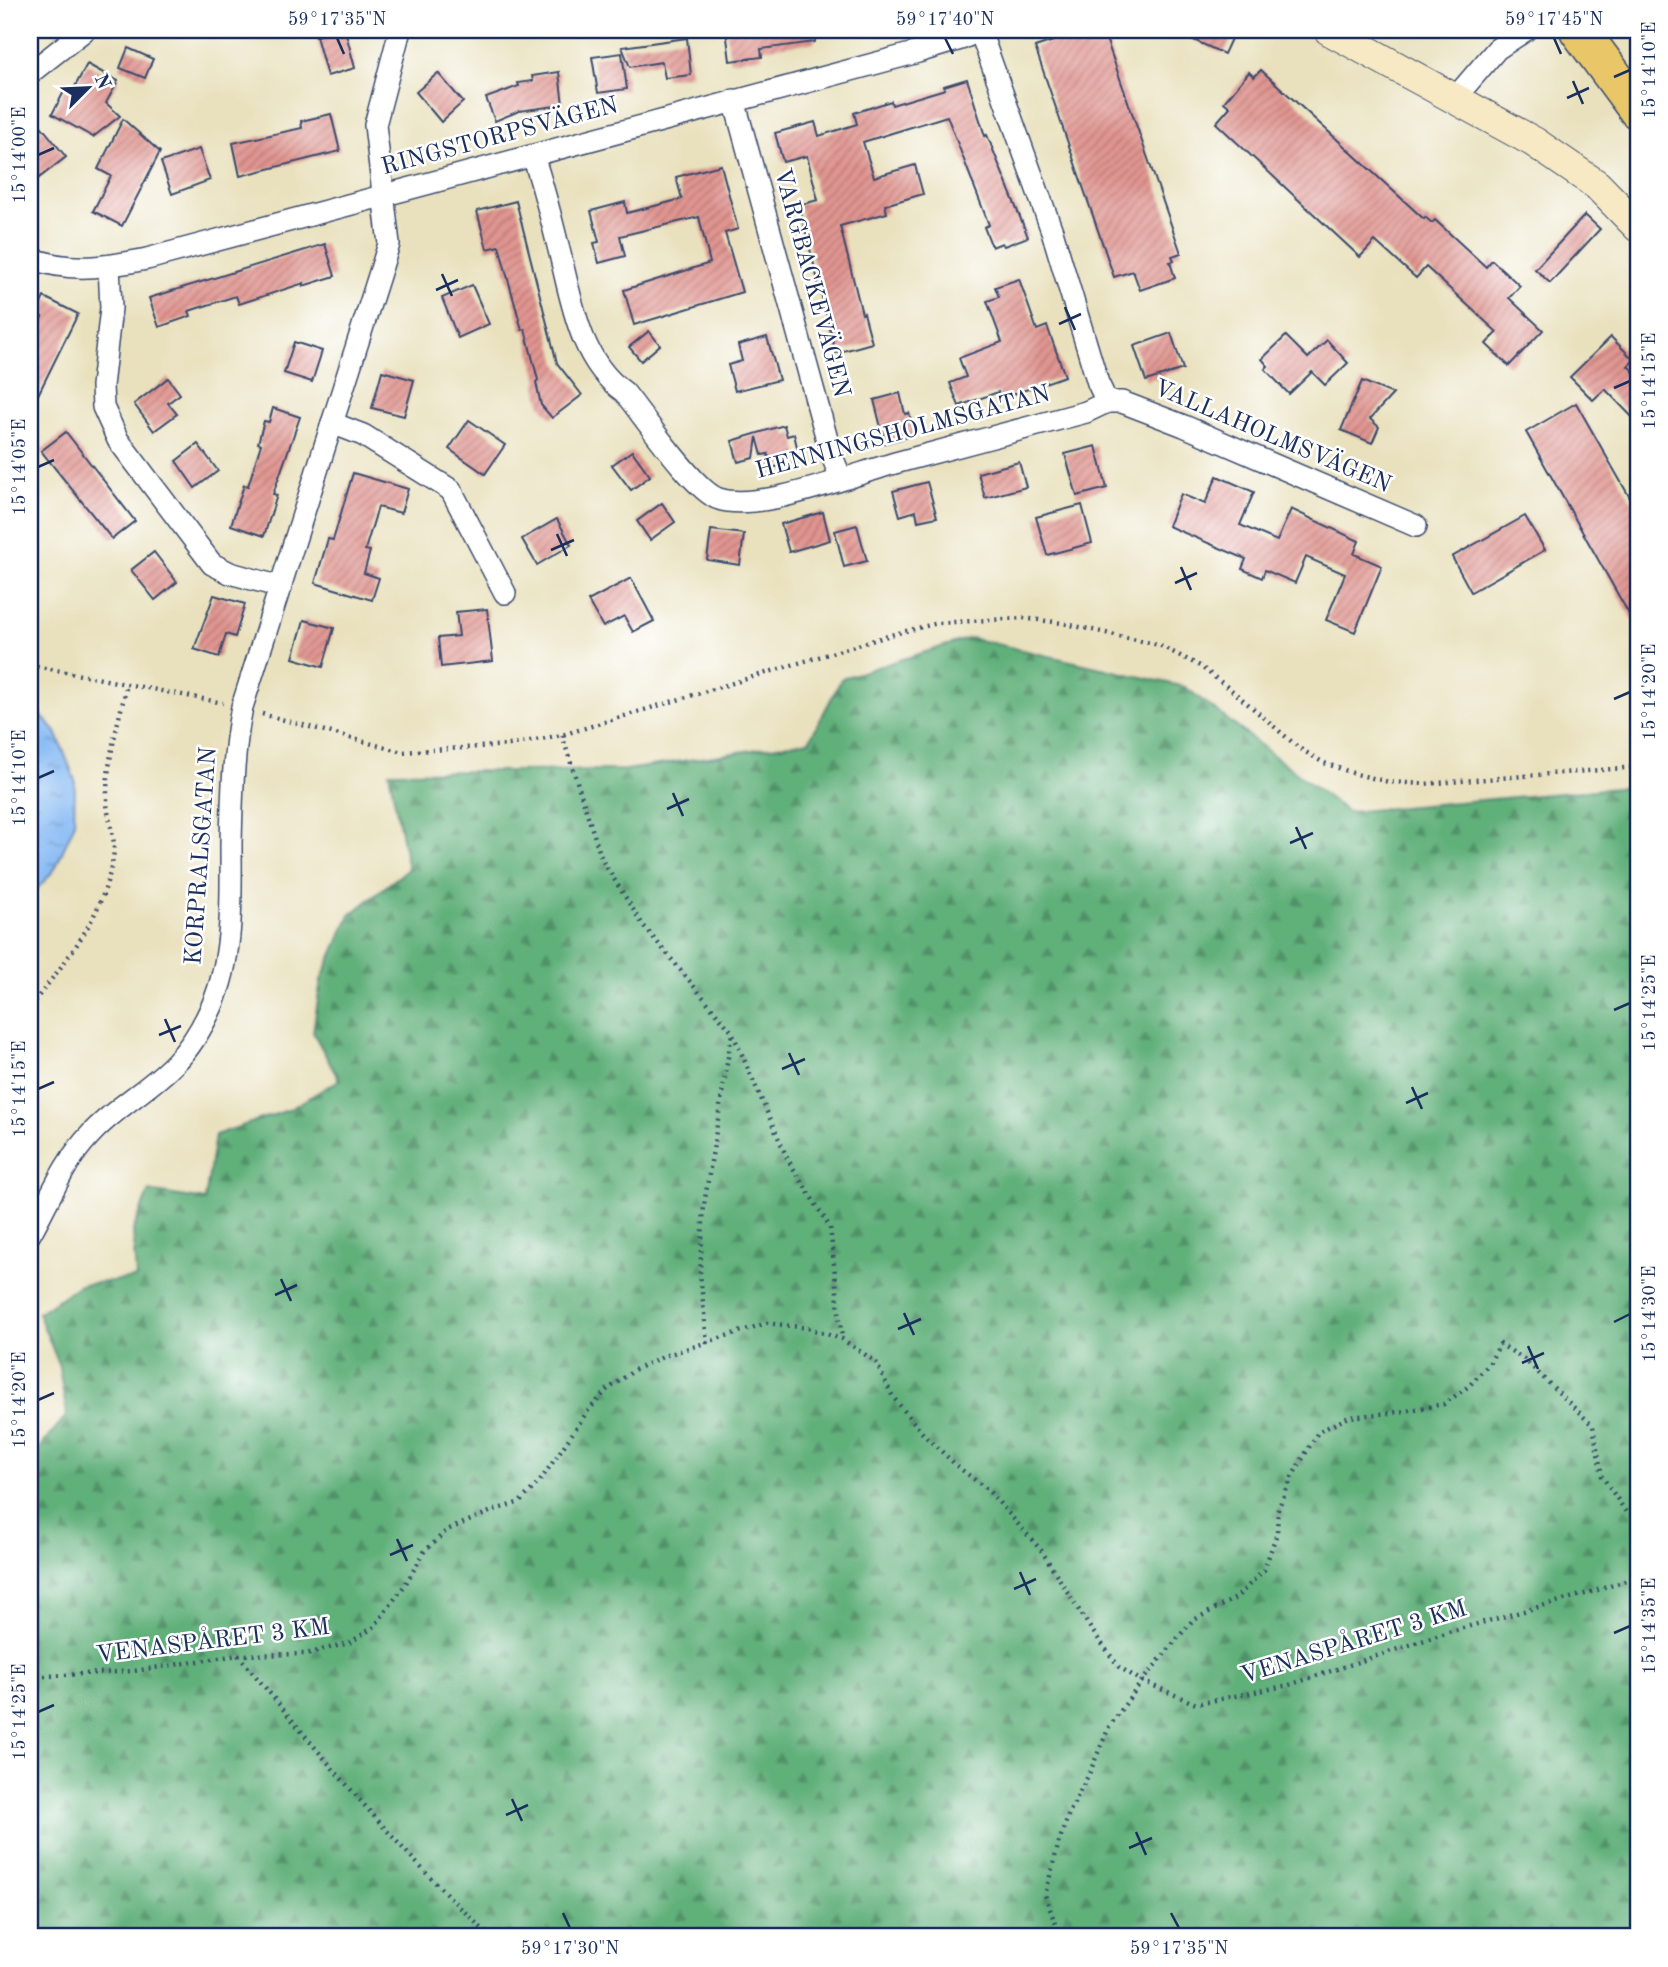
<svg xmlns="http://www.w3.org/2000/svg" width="1668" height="1967" font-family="'Old Standard TT',serif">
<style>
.forest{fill:url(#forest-firs);stroke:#3e706c;stroke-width:2}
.water{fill:url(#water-ripples);stroke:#5074a9;stroke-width:2}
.building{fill:url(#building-hatch)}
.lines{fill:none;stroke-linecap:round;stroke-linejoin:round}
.street-casing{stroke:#3a4a6c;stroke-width:24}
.secondary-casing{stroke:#3a4a6c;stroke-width:32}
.highway-casing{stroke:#3a4a6c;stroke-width:41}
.path{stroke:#3a4a6c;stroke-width:4.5;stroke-dasharray:2 5;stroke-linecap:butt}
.street{stroke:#fff;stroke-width:21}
.secondary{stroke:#f6e9c3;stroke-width:30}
.highway{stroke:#e9c769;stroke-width:38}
.ticks{fill:none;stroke:#1b2f5e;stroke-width:2.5}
.labels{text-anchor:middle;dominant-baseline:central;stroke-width:5;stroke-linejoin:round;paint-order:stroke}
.street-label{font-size:24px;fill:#1b2f5e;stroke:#fff}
.neatline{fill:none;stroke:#1b2f5e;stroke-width:2.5}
.ticks-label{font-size:18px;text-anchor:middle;fill:#1b2f5e}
</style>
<defs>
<pattern id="forest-firs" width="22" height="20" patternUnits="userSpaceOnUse" patternTransform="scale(1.75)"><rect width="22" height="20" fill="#61b07a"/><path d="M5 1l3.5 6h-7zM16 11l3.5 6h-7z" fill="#4f9067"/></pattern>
<pattern id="water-ripples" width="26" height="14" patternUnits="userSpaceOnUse" patternTransform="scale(1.75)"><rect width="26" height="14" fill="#86baf4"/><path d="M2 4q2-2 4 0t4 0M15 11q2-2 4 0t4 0" fill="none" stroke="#6d98c9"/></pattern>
<pattern id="building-hatch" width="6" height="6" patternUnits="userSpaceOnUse" patternTransform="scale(1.75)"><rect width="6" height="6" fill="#e19590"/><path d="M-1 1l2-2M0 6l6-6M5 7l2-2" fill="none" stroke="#b67a79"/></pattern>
</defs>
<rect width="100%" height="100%" fill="#fff"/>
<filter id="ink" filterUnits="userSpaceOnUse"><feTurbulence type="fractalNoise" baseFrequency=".0143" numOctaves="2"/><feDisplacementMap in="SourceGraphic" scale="14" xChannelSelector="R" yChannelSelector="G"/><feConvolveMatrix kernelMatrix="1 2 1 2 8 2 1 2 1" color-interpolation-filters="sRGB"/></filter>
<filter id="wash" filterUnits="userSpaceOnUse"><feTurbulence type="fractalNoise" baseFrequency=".00686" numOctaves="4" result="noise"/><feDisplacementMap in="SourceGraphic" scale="28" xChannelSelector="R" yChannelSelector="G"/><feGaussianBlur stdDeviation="1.57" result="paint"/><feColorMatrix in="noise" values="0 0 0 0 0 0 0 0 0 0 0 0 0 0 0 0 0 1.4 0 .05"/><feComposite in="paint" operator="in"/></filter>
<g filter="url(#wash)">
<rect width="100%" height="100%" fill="#e9e1be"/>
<polygon class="forest" points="970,638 1185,687 1347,812 1638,786 1638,1937 30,1937 30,1455 34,1454 67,1415 58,1362 38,1313 80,1285 136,1278 133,1230 149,1191 205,1200 215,1135 288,1110 339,1080 313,1032 321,980 350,915 408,869 389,772 626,770 809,741 842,678"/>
<polygon class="water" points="34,708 56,732 75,780 74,825 55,869 30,897 30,709"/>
<g id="blocks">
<g class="building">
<polygon points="339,30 345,30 355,68 327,76 316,36"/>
<polygon points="726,30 814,30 815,42 761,49 762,57 730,61"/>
<polygon points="1050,30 1103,30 1181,253 1172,256 1174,261 1170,262 1175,278 1140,290 1133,271 1114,277 1035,47 1053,41"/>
<polygon points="1172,30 1235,30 1224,54"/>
<polygon points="687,38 691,75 665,78 662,62 630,67 622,47"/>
<polygon points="128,48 153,59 145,78 120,68"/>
<polygon points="622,53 627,89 598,93 592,57"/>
<polygon points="87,64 118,81 106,103 120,116 93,137 52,114 66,88 72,92"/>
<polygon points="1261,70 1424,219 1425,217 1432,223 1435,220 1486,267 1492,260 1520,286 1509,298 1543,330 1509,366 1486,344 1497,332 1426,267 1416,278 1375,241 1360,257 1216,123 1230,107 1224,102 1249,72 1254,77"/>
<polygon points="559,72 563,105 519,111 495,121 486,98 519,86 518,83 533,81 532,76"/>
<polygon points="438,73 463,102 441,122 416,92"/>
<polygon points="967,79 985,136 987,135 1028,237 1004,246 1002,243 992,247 984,227 989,225 947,116 863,142 874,177 915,165 923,194 885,205 887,213 840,226 862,314 864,313 872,343 836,353 799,205 818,200 807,156 783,162 775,133 815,122 819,136 857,124 854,113 891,101 892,105 945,89 944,86"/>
<polygon points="331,114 340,151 240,176 233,143 302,128 301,121"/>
<polygon points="123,119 160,152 122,226 93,211 111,176 98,169"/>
<polygon points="42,127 66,157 30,185 30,137"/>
<polygon points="199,149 210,180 172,194 161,162"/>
<polygon points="721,165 738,229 725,233 742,292 634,325 624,290 710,263 699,217 620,236 625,256 599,263 594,243 599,242 591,211 625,202 627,213 682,199 676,177"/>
<polygon points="516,201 557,363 582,395 552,418 541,405 536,382 538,380 525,329 522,330 499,246 487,249 477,211"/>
<polygon points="1585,215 1600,229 1550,283 1535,269"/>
<polygon points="325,244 335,276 303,286 304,283 239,304 236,296 189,311 191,316 159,327 149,298"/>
<polygon points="1019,279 1037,330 1047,326 1065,376 1000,399 998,392 959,406 950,383 966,377 959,358 1002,342 987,301 999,297 995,287"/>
<polygon points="472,285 489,324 458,338 442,298"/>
<polygon points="44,297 78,314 30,411 30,342 42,317 36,314"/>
<polygon points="649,331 660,345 641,361 629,347"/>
<polygon points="1171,333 1183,369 1146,381 1134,346"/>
<polygon points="1286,336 1308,358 1327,340 1348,363 1325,385 1312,372 1289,394 1265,369 1268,366 1262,359"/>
<polygon points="767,337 779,380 735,391 728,365 742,361 738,345"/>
<polygon points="1611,337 1634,360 1628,366 1638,376 1638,423 1605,389 1593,400 1570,377"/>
<polygon points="294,342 322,351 312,382 284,373"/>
<polygon points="382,371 414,380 404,416 372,408"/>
<polygon points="168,378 180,394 168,403 177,414 154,431 134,404"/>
<polygon points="1362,381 1393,394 1370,419 1379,427 1372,443 1341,430"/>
<polygon points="900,393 905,414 909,413 915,435 885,443 874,400"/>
<polygon points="1576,403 1638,512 1638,630 1526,432"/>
<polygon points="273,408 300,417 273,494 277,495 264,536 231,525 244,485 248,486 261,444 258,443 264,421 269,422"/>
<polygon points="469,420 505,445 485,474 449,449"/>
<polygon points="784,425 787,436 794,434 800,460 772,468 768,454 762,455 757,437 754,458 738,462 732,441"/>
<polygon points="66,432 135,521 112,539 41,451"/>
<polygon points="198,444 218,471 195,488 176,461"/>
<polygon points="1096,446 1107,488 1077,496 1065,454"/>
<polygon points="632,451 650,476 631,490 612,465"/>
<polygon points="1019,462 1026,487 985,498 978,473"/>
<polygon points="353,473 408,489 401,513 378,507 365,550 370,551 364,573 379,578 372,600 315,583 328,539 333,540"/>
<polygon points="1217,476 1254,492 1240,525 1277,541 1291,509 1359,541 1354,554 1382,566 1355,632 1326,620 1345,574 1306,557 1295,583 1265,570 1262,578 1242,569 1246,559 1168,526 1181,494 1205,504"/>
<polygon points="927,482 937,517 918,521 916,511 900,516 893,491"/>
<polygon points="662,503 675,522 650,540 637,521"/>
<polygon points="1082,505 1092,543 1047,555 1036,517"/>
<polygon points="823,512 830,540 789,552 781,524"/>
<polygon points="1525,516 1545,550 1471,592 1452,557"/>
<polygon points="557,519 571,545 537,565 522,539"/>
<polygon points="857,525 867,561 844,567 835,531"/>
<polygon points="711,530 744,534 740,565 707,560"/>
<polygon points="154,552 177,582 155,600 131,570"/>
<polygon points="631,578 654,621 633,632 624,616 603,627 588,601"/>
<polygon points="214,595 245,604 235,637 226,634 219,657 194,649"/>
<polygon points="487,609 493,661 441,667 438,638 459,636 456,612"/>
<polygon points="304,620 334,628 323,667 293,658"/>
</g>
</g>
</g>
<g filter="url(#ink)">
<use href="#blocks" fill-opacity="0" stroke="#3a4a6c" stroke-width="2"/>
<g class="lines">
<g class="street-casing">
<g id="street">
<polyline points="30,73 85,30"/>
<polyline points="1455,98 1497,49 1526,30"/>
<polyline points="734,100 831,454 841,478"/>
<path d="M533,156C544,188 552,221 560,254C572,302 580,361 624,392C642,414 695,492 719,499C759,512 852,475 895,463C959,446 1022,429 1086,412L1107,402L1098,383L1052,231L980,31"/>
<path d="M30,258C71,273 105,267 147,259L918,52L961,39L981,30"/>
<polyline points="109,266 111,308 102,386 103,407 118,440 212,564 230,573 281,587"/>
<polyline points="1107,402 1122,402 1184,426 1416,526"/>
<polyline points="332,423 363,435 451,490 505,593"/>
<path d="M30,1234C49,1201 63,1163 90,1135C115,1107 149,1090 175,1063C191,1047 203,1026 212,1006C234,956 231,897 231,844C232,798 233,752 242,707L389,244L375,125L400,30"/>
</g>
</g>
<g class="secondary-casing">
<polyline id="secondary" points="1329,30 1534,142 1597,185 1638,227"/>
</g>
<g class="highway-casing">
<polyline id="highway" points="1579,30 1638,110"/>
</g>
<g class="path">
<polyline points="30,665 223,703"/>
<polyline points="262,714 402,752 509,745 562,735 894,634 938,623 1023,618 1062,623 1159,645 1200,666 1234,692 1299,748 1324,763 1356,774 1389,782 1424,784 1638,767"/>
<polyline points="562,735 602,860 643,925 732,1032 788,1160 830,1227 842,1339"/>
<path d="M30,1007C67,959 102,920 113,858C117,837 107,821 107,800C106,761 119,721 127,684"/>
<polyline points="30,1266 36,1256"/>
<polyline points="707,1343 700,1273 704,1205 732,1033"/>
<path d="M238,1655C319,1752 398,1851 491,1937"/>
<polyline points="30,1677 134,1671 238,1655 306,1654 349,1643 374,1627 405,1585 424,1552 447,1530 492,1511 520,1502 540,1481 587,1412 607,1390 636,1369 667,1355 767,1323 808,1328 842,1339 876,1362 893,1397 924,1435 958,1467 987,1489 1041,1550 1091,1629 1119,1667 1142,1681 1196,1704 1289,1685 1452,1631 1585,1594 1638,1577"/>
<polyline points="30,1820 32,1821"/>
<polyline points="1060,1937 1045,1895 1059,1842 1069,1813 1089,1774 1109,1727 1142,1681 1192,1621 1236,1598 1264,1570 1277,1533 1278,1509 1293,1475 1318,1432 1349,1417 1399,1412 1444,1404 1469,1386 1489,1364 1500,1344 1524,1359 1593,1426 1602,1476 1626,1512 1638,1519"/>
</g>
<use href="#street" class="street"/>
<use href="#secondary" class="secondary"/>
<use href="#highway" class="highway"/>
</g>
</g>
<path class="ticks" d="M337,38L344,54M945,38L953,54M1554,38L1561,54M1614,77L1630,70M1573,81L1583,104M1567,98L1589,88M38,155L54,148M442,274L452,296M436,290L458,280M1065,307L1075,330M1059,324L1081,314M1614,388L1630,381M38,467L54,460M557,534L567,556M551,550L574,540M1181,567L1191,590M1175,583L1197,573M1614,699L1630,692M38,778L54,771M673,793L683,816M667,809L689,799M1296,827L1306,849M1290,843L1313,833M1614,1010L1630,1003M165,1019L175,1042M159,1035L181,1026M789,1053L799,1075M782,1069L805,1059M1412,1087L1422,1109M38,1089L54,1082M1406,1103L1428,1093M281,1279L291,1301M275,1295L297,1285M904,1313L914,1335M1614,1322L1630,1314M898,1329L921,1319M1528,1346L1538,1369M1522,1363L1544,1353M38,1400L54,1393M397,1539L407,1561M390,1555L413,1545M1020,1572L1030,1595M1014,1589L1036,1579M1614,1633L1630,1626M38,1712L54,1705M512,1799L522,1821M506,1815L528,1805M1136,1832L1146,1855M1129,1848L1152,1838M563,1913L570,1928M1171,1913L1179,1928"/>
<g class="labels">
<g class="street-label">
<text transform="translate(500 137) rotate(-15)">RINGSTORPSVÄGEN</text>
<text transform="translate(811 283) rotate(75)">VARGBACKEVÄGEN</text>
<text transform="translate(903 433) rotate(-15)">HENNINGSHOLMSGATAN</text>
<text transform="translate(1272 437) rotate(23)">VALLAHOLMSVÄGEN</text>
<text transform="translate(202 856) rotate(-86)">KORPRALSGATAN</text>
<text transform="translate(213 1642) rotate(-7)">VENASPÅRET 3 KM</text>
<text transform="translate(1354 1643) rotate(-17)">VENASPÅRET 3 KM</text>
</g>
</g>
<rect width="1668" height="1967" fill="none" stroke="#fff" stroke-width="77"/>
<g transform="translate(88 88) rotate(66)" stroke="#ffffff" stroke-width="5" paint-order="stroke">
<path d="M0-5L12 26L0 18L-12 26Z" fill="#1b2f5e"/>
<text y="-10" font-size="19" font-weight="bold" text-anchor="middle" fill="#1b2f5e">N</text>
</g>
<rect x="38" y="38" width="1592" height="1890" class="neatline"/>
<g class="ticks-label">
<text x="337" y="25">59°17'35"N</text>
<text x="945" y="25">59°17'40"N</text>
<text x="1554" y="25">59°17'45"N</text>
<text transform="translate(1649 70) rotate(-90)" y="6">15°14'10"E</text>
<text transform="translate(19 155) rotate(-90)" y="6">15°14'00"E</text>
<text transform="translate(1649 381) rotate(-90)" y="6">15°14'15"E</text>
<text transform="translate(19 467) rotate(-90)" y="6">15°14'05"E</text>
<text transform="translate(1649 692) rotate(-90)" y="6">15°14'20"E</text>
<text transform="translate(19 778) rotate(-90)" y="6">15°14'10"E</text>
<text transform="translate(1649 1003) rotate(-90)" y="6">15°14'25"E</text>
<text transform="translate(19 1089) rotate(-90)" y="6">15°14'15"E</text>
<text transform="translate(1649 1314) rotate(-90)" y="6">15°14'30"E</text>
<text transform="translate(19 1400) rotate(-90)" y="6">15°14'20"E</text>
<text transform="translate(1649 1626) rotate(-90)" y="6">15°14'35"E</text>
<text transform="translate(19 1712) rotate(-90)" y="6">15°14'25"E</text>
<text x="570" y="1954">59°17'30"N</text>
<text x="1179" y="1954">59°17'35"N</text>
</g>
</svg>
